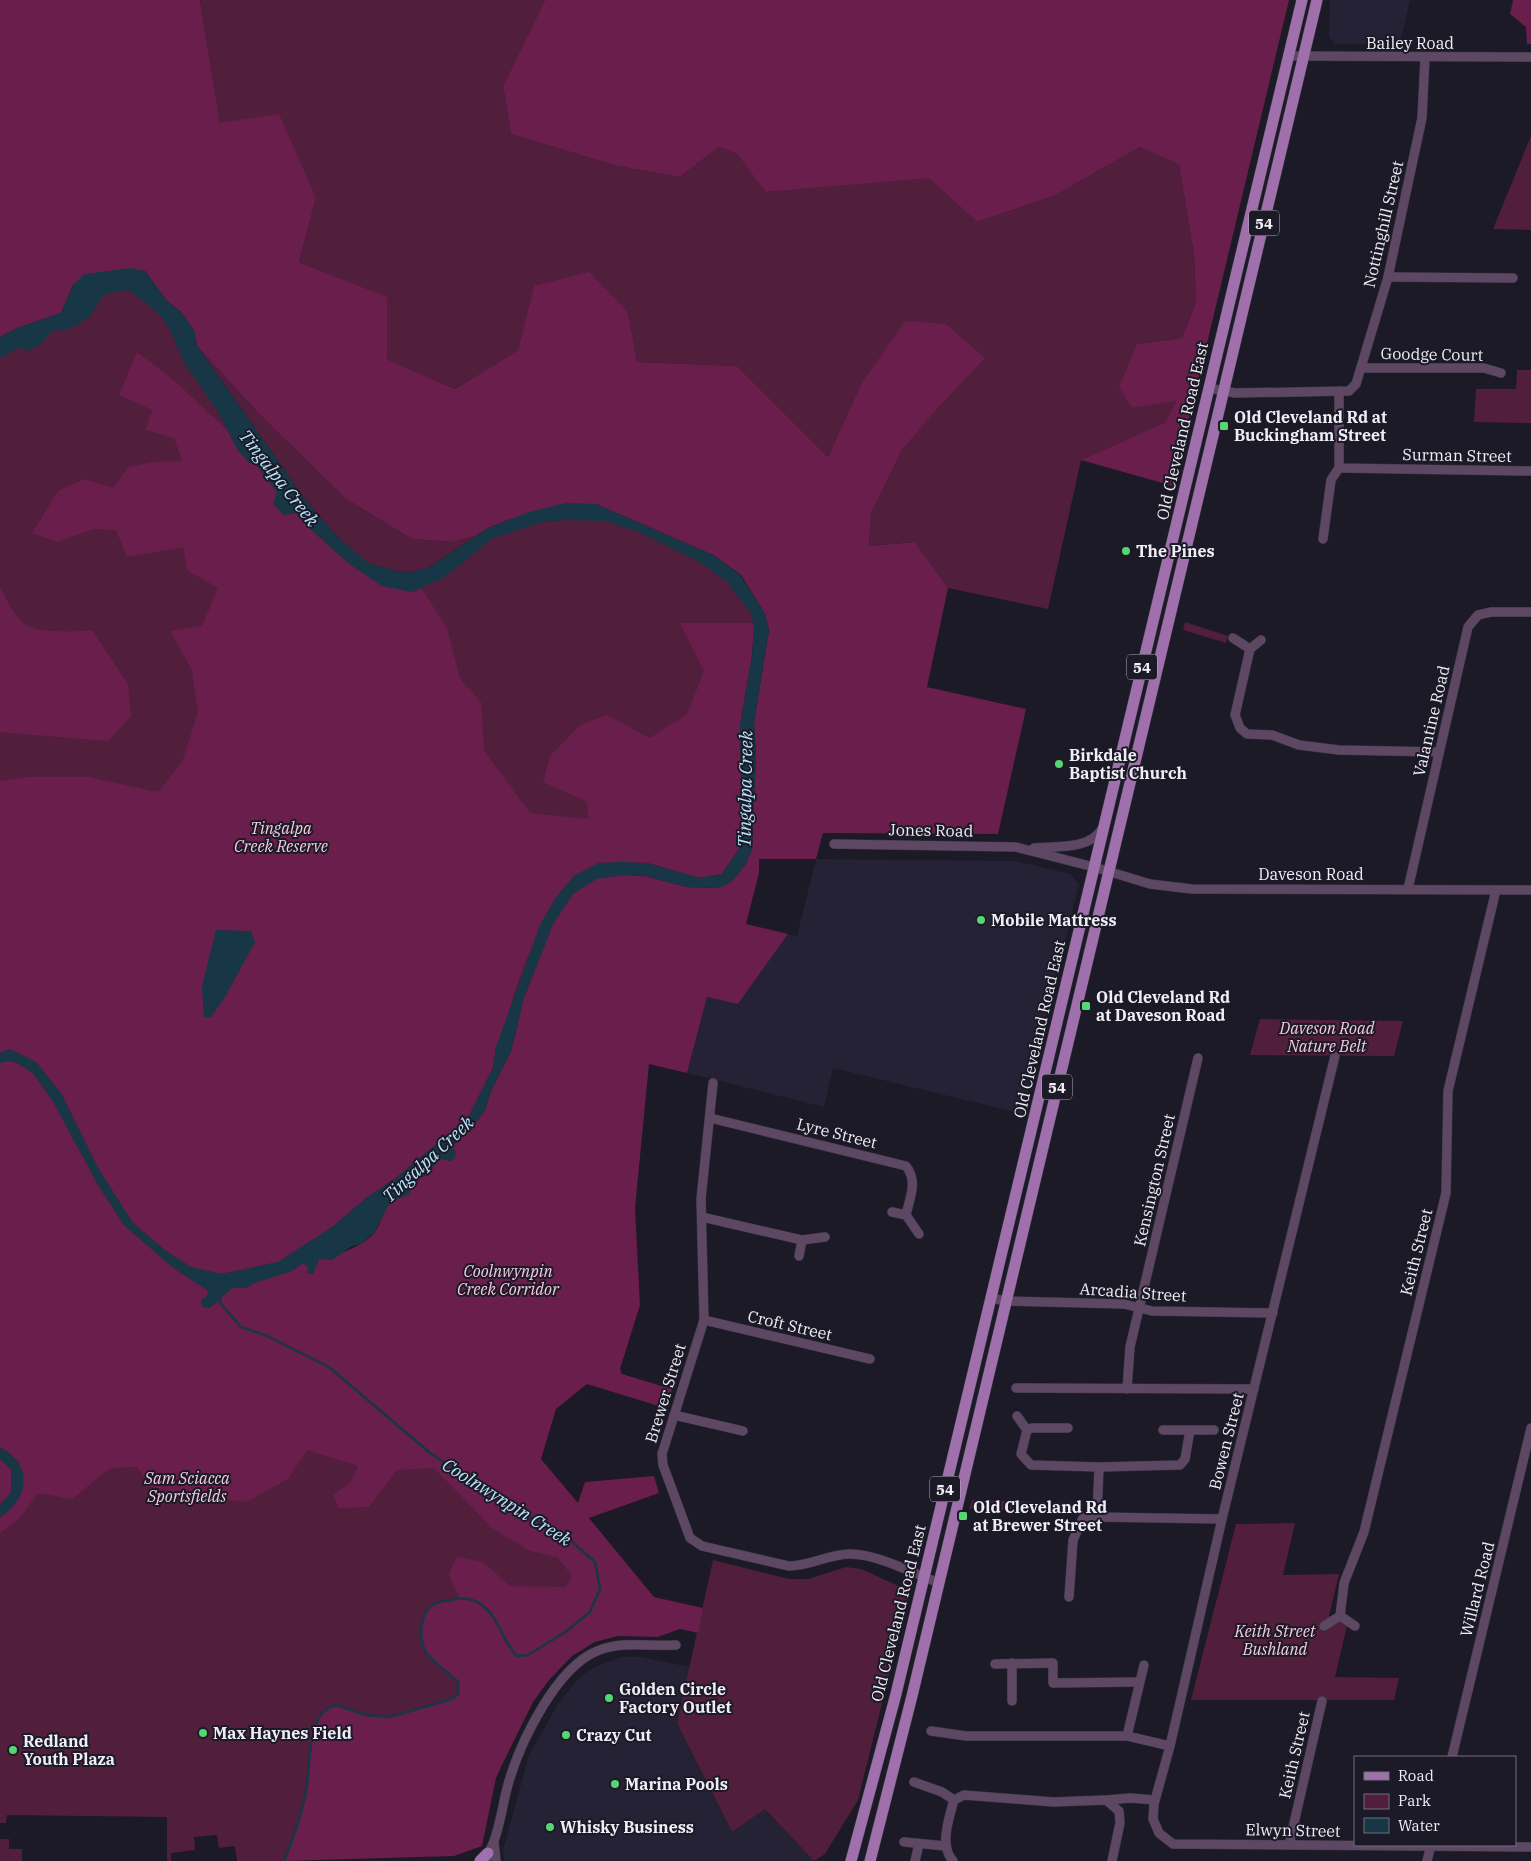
<svg xmlns="http://www.w3.org/2000/svg" width="1531" height="1861" font-family="'IBM Plex Serif',serif">
<style>
.built{fill:#242234}
.green{fill:#511f3b}
.forest{fill:#691e4b}
.water{fill:#173646}
.lines{fill:none;stroke-linecap:round;stroke-linejoin:round}
.stream{stroke:#173646;stroke-width:2.5}
.minor-casing{stroke:#393843;stroke-width:10}
.major-casing{stroke:#393843;stroke-width:12}
.minor{stroke:#5d4763;stroke-width:9}
.major{stroke:#9f70ab;stroke-width:11}
.poi-dot{fill:#55d672;stroke:#1b1a26;stroke-width:2}
.labels{text-anchor:middle;dominant-baseline:central;stroke-width:4;stroke-linejoin:round;paint-order:stroke}
.shield{fill:#1b1a26;stroke:#afaeb8;stroke-width:1}
.shield-label{font-size:15px;font-weight:bold;fill:#efeef7}
.street-label{font-size:16px;fill:#efeef7;stroke:#1b1a26}
.poi-label{font-size:16px;font-weight:bold;fill:#efeef7;stroke:#1b1a26;text-anchor:start}
.park-label{font-size:16px;font-style:italic;fill:#f8cae0;stroke:#1b1a26}
.water-label{font-size:18px;font-style:italic;fill:#b7e4ff;stroke:#1b1a26}
</style>
<rect width="100%" height="100%" fill="#1b1a26"/>
<g class="built">
<polygon points="1330,0 1410,0 1400,44 1335,44 1329,37"/>
<polygon points="816,859 1016,861 1070,874 1079,884 1023,1114 833,1068 824,1107 687,1073 707,997 738,1004 788,934 797,936"/>
<polygon points="622,1657 640,1657 690,1667 677,1723 732,1832 765,1809 814,1861 504,1861 503,1850 529,1755 559,1702 579,1678 596,1666"/>
</g>
<g class="green">
<polygon points="200,0 545,0 503,86 511,134 617,166 680,177 719,147 737,154 767,192 929,177 977,222 1054,196 1140,147 1179,165 1194,255 1196,302 1182,338 1137,344 1132,408 1176,400 1167,422 1081,460 1048,609 948,588 915,542 869,546 871,514 902,450 934,411 860,386 828,457 737,366 637,362 628,312 534,286 518,350 455,389 387,359 386,297 299,262 316,198 220,123"/>
<polygon points="1531,136 1531,230 1493,229"/>
<polygon points="118,283 168,314 251,447 362,566 416,579 490,532 515,525 608,515 715,565 760,622 639,868 265,1335 600,1589 426,1654 448,1671 458,1682 458,1694 452,1699 390,1717 365,1715 337,1705 313,1738 306,1792 296,1828 284,1861 237,1861 235,1846 219,1848 217,1835 194,1837 195,1850 171,1853 171,1861 167,1861 167,1817 7,1815 6,1823 0,1823 0,1513 4,1510 0,1453 0,1057 10,1055 0,1048 0,348"/>
<polygon points="197,346 259,414 346,499 412,539 451,542 476,536 428,568 405,573 370,564 356,555 337,537 305,499"/>
<polygon points="1517,370 1531,370 1531,423 1474,422 1476,389 1516,389"/>
<polygon points="1185,622 1228,636 1226,643 1183,630"/>
<polygon points="1260,1019 1403,1021 1394,1056 1250,1055"/>
<polygon points="972,1500 1081,1503 1080,1511 969,1509"/>
<polygon points="1295,1523 1283,1575 1339,1574 1329,1616 1349,1617 1335,1677 1399,1678 1394,1700 1191,1700 1236,1524"/>
<polygon points="713,1560 789,1579 808,1579 846,1567 861,1569 905,1589 909,1595 858,1800 825,1854 814,1861 765,1809 732,1832 677,1723"/>
<polygon points="0,1839 9,1839 9,1849 22,1849 22,1861 0,1861"/>
</g>
<g class="forest">
<path d="M0,0H200L220,123L279,114L316,198L299,262L387,297V359L455,389L518,350L534,286L589,272L628,312L637,362L737,366L828,457L860,386L905,321L946,324L985,358L935,411L902,450L871,514L869,546L915,542L948,588L927,687L1026,709L998,834L823,833L816,859H759V873L746,924L788,934L738,1004L707,997L687,1073L649,1064L635,1208L640,1305L620,1369L622,1374L668,1388L673,1386L665,1412L662,1407L587,1384L556,1409L541,1459L578,1503L585,1482L654,1476L659,1493L589,1518L654,1597L703,1608L698,1633L680,1629L658,1637L618,1636L595,1642L572,1656L549,1680L533,1702L502,1765L496,1778L482,1846L454,1856L284,1861C293,1838 302,1815 306,1790C310,1768 308,1738 319,1718C323,1710 329,1707 337,1705L365,1715L390,1717L452,1699L458,1694V1682C450,1673 430,1661 426,1653C417,1641 420,1615 432,1606C438,1601 451,1600 459,1598L449,1575L456,1557L483,1562L510,1586L566,1587L572,1576L557,1557L530,1551L492,1528L434,1468L397,1470L369,1507L339,1508L333,1495L350,1483L358,1466L307,1450L288,1479L247,1502L182,1494L151,1487L137,1467L110,1468L72,1499L38,1493L19,1519L0,1533V1517L5,1514L20,1463L4,1449L0,1448V1063L9,1061L17,1063L33,1073L54,1103L98,1185L124,1225L172,1267L207,1290L208,1295L201,1300L202,1306L210,1308L232,1288H246L254,1283L292,1271L303,1263L308,1267L318,1265L319,1259C336,1256 364,1246 375,1232C381,1224 382,1212 389,1204C398,1194 411,1193 416,1179L427,1175L439,1158L450,1161L451,1147L473,1126L485,1110L491,1091L511,1051L524,998L553,924L573,894L596,879L624,875L645,876L687,887L718,888L731,882L745,865L752,850L756,754L754,722L769,630L765,614L741,575L713,555L596,504L508,520L488,528L476,536L451,542L412,539L346,499L259,414L197,346L194,330L181,312L166,300L145,271C119,267 98,277 73,285L61,313L17,328L0,337Z"/>
<polygon points="545,0 1289,0 1173,486 1081,460 1166,422 1176,401 1132,408 1119,387 1137,344 1182,338 1196,302 1194,255 1179,165 1140,147 1054,196 977,222 929,178 766,192 737,154 719,147 680,177 617,166 511,134 503,86"/>
<polygon points="1513,0 1531,0 1531,44 1527,44 1526,27 1510,14"/>
<polygon points="137,352 176,382 227,430 237,449 255,463 277,492 278,496 273,504 284,515 296,513 306,525 348,563 412,592 422,589 447,628 460,679 481,702 484,751 530,813 588,819 587,802 543,782 550,756 580,725 607,715 650,738 687,714 704,671 680,623 753,623 754,627 752,656 740,725 742,825 739,849 722,874 699,878 647,863 621,862 574,876 527,957 514,993 507,1022 496,1047 493,1068 468,1118 396,1178 366,1198 332,1227 278,1262 221,1274 191,1267 166,1251 133,1223 120,1203 98,1168 61,1093 36,1062 10,1049 0,1053 0,781 27,777 88,777 158,792 182,762 198,713 192,670 170,631 202,626 218,588 187,570 183,547 127,557 116,530 94,529 57,542 32,533 58,491 85,479 113,488 128,467 154,462 182,461 174,438 146,430 152,410 119,395"/>
<path d="M0,586C6,599 14,617 26,625C38,633 77,632 92,630L128,684L131,716L108,741L0,732Z"/>
<polygon points="0,1459 11,1469 11,1492 0,1505"/>
</g>
<g class="water">
<polygon points="130,268 145,271 166,300 181,312 194,330 197,346 305,499 337,537 370,564 405,573 428,568 488,528 529,512 567,503 596,504 713,555 740,575 765,614 769,630 754,722 756,754 752,850 745,865 731,882 718,888 687,887 645,876 624,875 596,879 573,894 553,924 524,998 511,1051 491,1091 485,1110 473,1126 451,1146 456,1152 455,1158 450,1161 439,1158 427,1175 416,1179 408,1195 390,1202 375,1232 361,1244 352,1246 332,1260 319,1259 313,1274 307,1274 308,1267 303,1263 292,1271 254,1283 246,1288 232,1288 210,1308 202,1307 201,1300 208,1295 207,1290 172,1267 124,1225 98,1185 54,1103 33,1073 17,1063 9,1061 0,1063 0,1053 10,1049 36,1062 61,1093 98,1168 133,1223 166,1251 191,1267 221,1274 278,1262 332,1227 366,1198 396,1178 468,1118 493,1068 496,1047 540,925 556,897 574,876 598,863 621,862 647,863 699,878 722,874 739,849 742,825 740,725 752,656 754,627 751,613 725,580 699,562 641,533 605,521 563,520 543,522 493,538 445,577 412,592 382,586 348,563 306,525 296,513 284,515 273,504 277,492 255,463 249,463 237,449 219,413 184,363 170,330 160,315 129,290 108,293 102,297 90,316 82,322 66,330 52,331 42,343 30,351 19,348 0,358 0,337 17,328 61,313 73,285 85,274"/>
<polygon points="216,930 251,931 255,942 225,997 211,1017 204,1017 202,986"/>
<path d="M0,1448C6,1449 9,1453 13,1457C34,1476 21,1505 0,1517V1505L11,1492V1469L0,1459Z"/>
</g>
<g class="lines">
<path class="stream" d="M220,1297V1303L241,1327L265,1335L329,1367L430,1453L525,1515L562,1533L595,1562L600,1589L590,1612L567,1631L528,1655L517,1656C501,1640 498,1612 477,1602C469,1598 459,1598 451,1600C445,1601 437,1602 432,1605C419,1615 419,1638 425,1651C428,1659 451,1674 458,1682V1694L452,1699L390,1717L365,1715L337,1705C329,1707 323,1710 319,1718C308,1738 310,1768 306,1790C302,1815 293,1838 284,1861"/>
<g class="minor-casing">
<g id="minor">
<polyline points="1289,56 1531,57"/>
<polyline points="1388,277 1513,278"/>
<polyline points="1362,368 1484,368 1501,373"/>
<polyline points="1209,388 1235,393 1349,391 1356,384 1388,277 1422,118 1425,58"/>
<polyline points="1339,391 1339,468 1531,471"/>
<polyline points="1323,539 1331,480 1339,468"/>
<polyline points="1233,638 1250,649 1261,640"/>
<polyline points="1250,649 1235,715 1240,728 1247,734 1272,735 1299,745 1339,750 1439,752"/>
<polyline points="834,844 1016,847 1094,867 1150,884 1192,889 1531,890"/>
<path d="M1034,848C1057,846 1089,850 1102,829"/>
<polyline points="1408,889 1468,627 1478,615 1491,612 1531,612"/>
<polyline points="1335,1056 1222,1519 1170,1746 1154,1804 1153,1819 1159,1833 1173,1844 1531,1847"/>
<path d="M713,1083L701,1199L704,1320L662,1454L663,1465L690,1538L702,1546L789,1566C810,1566 829,1554 850,1554C877,1554 913,1573 939,1583"/>
<path d="M710,1118L906,1166C918,1181 910,1197 906,1215"/>
<polyline points="892,1212 906,1215 919,1234"/>
<polyline points="702,1217 802,1240"/>
<polyline points="799,1256 802,1240 825,1237"/>
<polyline points="991,1298 1006,1301 1124,1304 1152,1311 1273,1313"/>
<polyline points="704,1320 870,1359"/>
<polyline points="1016,1388 1254,1389"/>
<polyline points="1127,1389 1130,1347 1198,1058"/>
<polyline points="674,1415 743,1431"/>
<polyline points="1017,1416 1027,1430"/>
<polyline points="1068,1428 1032,1428 1027,1430 1021,1454 1031,1465 1099,1467"/>
<polyline points="1163,1430 1214,1430"/>
<polyline points="1097,1517 1099,1467 1180,1465 1185,1459 1190,1430"/>
<polyline points="1069,1597 1073,1540 1083,1518 1097,1517 1222,1519"/>
<polyline points="1340,1616 1344,1583 1364,1532 1446,1193 1448,1091 1496,890"/>
<polyline points="1324,1626 1340,1616 1355,1626"/>
<polyline points="1012,1663 1012,1701"/>
<polyline points="995,1664 1053,1663 1053,1683 1139,1682"/>
<polyline points="931,1731 966,1736 1127,1736 1170,1746"/>
<polyline points="1127,1736 1144,1665"/>
<polyline points="1452,1757 1531,1428"/>
<polyline points="914,1782 942,1792 954,1800"/>
<polyline points="1107,1800 1130,1798 1155,1800"/>
<polyline points="494,1842 496,1861"/>
<polyline points="904,1842 946,1846"/>
<polyline points="1289,1845 1322,1701"/>
<path d="M487,1858C488,1852 492,1847 494,1841C501,1822 503,1801 509,1781C521,1741 556,1668 597,1651C623,1640 649,1647 676,1645"/>
<polyline points="915,1861 919,1844"/>
<path d="M953,1861C939,1846 949,1818 954,1800L964,1795L1053,1802L1106,1800L1119,1811L1120,1823L1112,1861"/>
<polyline points="1427,1861 1431,1845"/>
</g>
</g>
<g class="major-casing">
<g id="major">
<polyline points="480,1861 488,1853"/>
<polyline points="851,1861 896,1694 1302,0"/>
<polyline points="870,1861 912,1696 1317,0"/>
</g>
</g>
<use href="#minor" class="minor"/>
<use href="#major" class="major"/>
</g>
<g class="poi-dot">
<rect x="1219" y="421" width="10" height="10" rx="2.5"/>
<circle cx="1126" cy="551" r="5"/>
<circle cx="1059" cy="764" r="5"/>
<circle cx="981" cy="920" r="5"/>
<rect x="1081" y="1001" width="10" height="10" rx="2.5"/>
<rect x="958" y="1511" width="10" height="10" rx="2.5"/>
<circle cx="609" cy="1698" r="5"/>
<circle cx="203" cy="1733" r="5"/>
<circle cx="566" cy="1735" r="5"/>
<circle cx="13" cy="1750" r="5"/>
<circle cx="615" cy="1784" r="5"/>
<circle cx="550" cy="1827" r="5"/>
</g>
<g class="labels">
<g class="shield">
<rect x="1249" y="210.5" width="30" height="25" rx="4"/>
<rect x="1127" y="654.5" width="30" height="25" rx="4"/>
<rect x="1042" y="1074.5" width="30" height="25" rx="4"/>
<rect x="930" y="1476.5" width="30" height="25" rx="4"/>
</g>
<g class="shield-label">
<text x="1264" y="223">54</text>
<text x="1142" y="667">54</text>
<text x="1057" y="1087">54</text>
<text x="945" y="1489">54</text>
</g>
<g class="street-label">
<text x="1410" y="43">Bailey Road</text>
<text transform="translate(1383 224) rotate(-77)">Nottinghill Street</text>
<text transform="translate(1432 354) rotate(1)">Goodge Court</text>
<text transform="translate(1182 431) rotate(-77)">Old Cleveland Road East</text>
<text transform="translate(1457 455) rotate(1)">Surman Street</text>
<text transform="translate(1431 721) rotate(-77)">Valantine Road</text>
<text transform="translate(931 830) rotate(1)">Jones Road</text>
<text x="1311" y="874">Daveson Road</text>
<text transform="translate(1039 1029) rotate(-77)">Old Cleveland Road East</text>
<text transform="translate(837 1133) rotate(14)">Lyre Street</text>
<text transform="translate(1154 1180) rotate(-77)">Kensington Street</text>
<text transform="translate(1416 1252) rotate(-76)">Keith Street</text>
<text transform="translate(1133 1292) rotate(4)">Arcadia Street</text>
<text transform="translate(790 1325) rotate(13)">Croft Street</text>
<text transform="translate(665 1393) rotate(-73)">Brewer Street</text>
<text transform="translate(1226 1441) rotate(-76)">Bowen Street</text>
<text transform="translate(1477 1589) rotate(-76)">Willard Road</text>
<text transform="translate(898 1613) rotate(-76)">Old Cleveland Road East</text>
<text transform="translate(1294 1755) rotate(-77)">Keith Street</text>
<text transform="translate(1293 1830) rotate(1)">Elwyn Street</text>
</g>
<g class="poi-label">
<text x="1234" y="417">Old Cleveland Rd at<tspan x="1234" dy="18">Buckingham Street</tspan></text>
<text x="1136" y="551">The Pines</text>
<text x="1069" y="755">Birkdale<tspan x="1069" dy="18">Baptist Church</tspan></text>
<text x="991" y="920">Mobile Mattress</text>
<text x="1096" y="997">Old Cleveland Rd<tspan x="1096" dy="18">at Daveson Road</tspan></text>
<text x="973" y="1507">Old Cleveland Rd<tspan x="973" dy="18">at Brewer Street</tspan></text>
<text x="619" y="1689">Golden Circle<tspan x="619" dy="18">Factory Outlet</tspan></text>
<text x="213" y="1733">Max Haynes Field</text>
<text x="576" y="1735">Crazy Cut</text>
<text x="23" y="1741">Redland<tspan x="23" dy="18">Youth Plaza</tspan></text>
<text x="625" y="1784">Marina Pools</text>
<text x="560" y="1827">Whisky Business</text>
</g>
<g class="park-label">
<text x="281" y="828">Tingalpa<tspan x="281" dy="18">Creek Reserve</tspan></text>
<text x="1327" y="1028">Daveson Road<tspan x="1327" dy="18">Nature Belt</tspan></text>
<text x="508" y="1271">Coolnwynpin<tspan x="508" dy="18">Creek Corridor</tspan></text>
<text x="187" y="1478">Sam Sciacca<tspan x="187" dy="18">Sportsfields</tspan></text>
<text x="1275" y="1631">Keith Street<tspan x="1275" dy="18">Bushland</tspan></text>
</g>
<g class="water-label">
<text transform="translate(279 478) rotate(52)">Tingalpa Creek</text>
<text transform="translate(745 789) rotate(-89)">Tingalpa Creek</text>
<text transform="translate(428 1159) rotate(-43)">Tingalpa Creek</text>
<text transform="translate(507 1502) rotate(32)">Coolnwynpin Creek</text>
</g>
</g>
<rect x="1354" y="1756" width="162" height="90" fill="#1b1a26" stroke="#706f7a"/>
<rect x="1364" y="1772" width="25" height="8" fill="#9f70ab" stroke="#706f7a"/>
<text x="1398" y="1781" font-size="15" fill="#efeef7">Road</text>
<rect x="1364" y="1794" width="25" height="15" fill="#511f3b" stroke="#706f7a"/>
<text x="1398" y="1806" font-size="15" fill="#efeef7">Park</text>
<rect x="1364" y="1818" width="25" height="15" fill="#173646" stroke="#706f7a"/>
<text x="1398" y="1831" font-size="15" fill="#efeef7">Water</text>
</svg>
